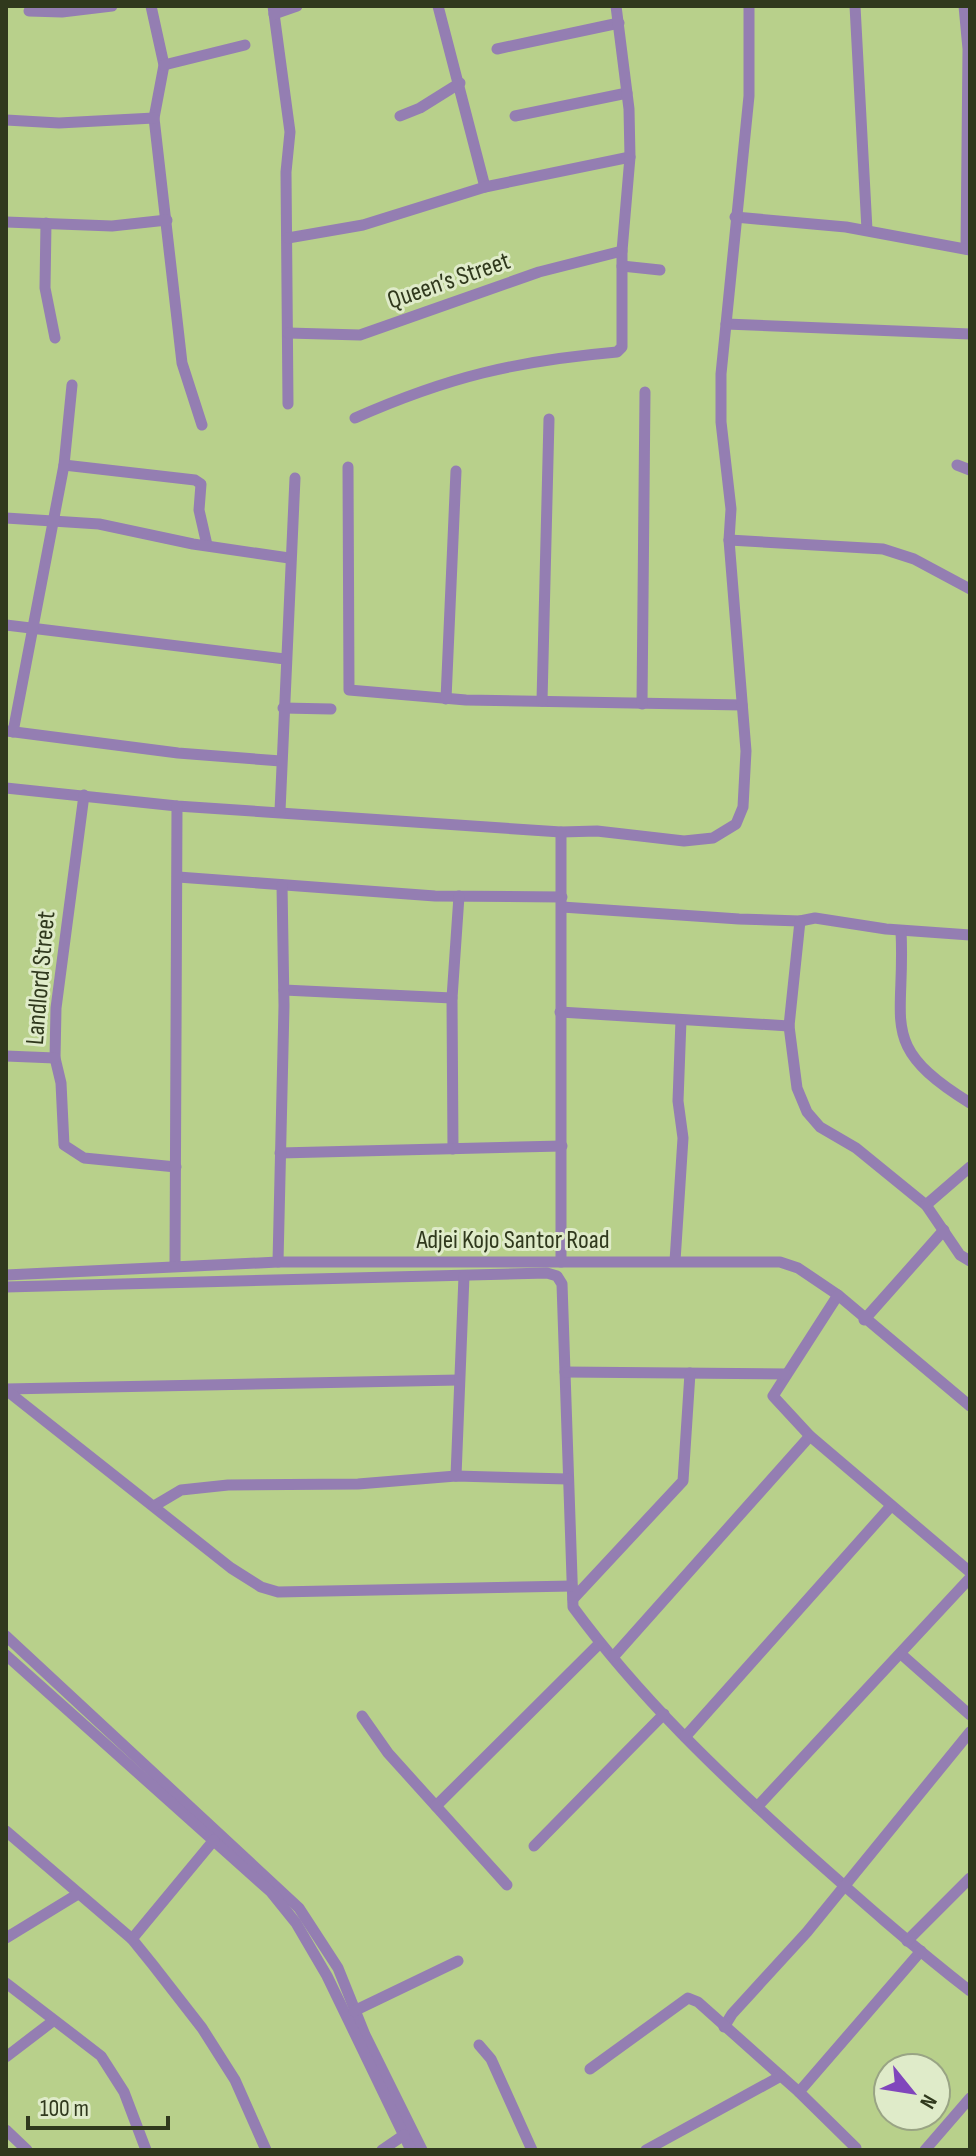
<svg xmlns="http://www.w3.org/2000/svg" width="976" height="2156" font-family="'Sofia Sans Condensed',sans-serif">
<style>
.lines{fill:none;stroke-linecap:round;stroke-linejoin:round}
.minor{stroke:#947eb2;stroke-width:11}
.labels{text-anchor:middle;dominant-baseline:central;stroke-width:6;stroke-linejoin:round;paint-order:stroke}
.street-label{font-size:26px;fill:#30391d;stroke:#dfebc9}
</style>
<rect width="100%" height="100%" fill="#b8d08b"/>
<g class="lines">
<g class="minor">
<polyline points="151,6 164,65 154,118 182,363 202,425"/>
<polyline points="273,6 290,132 286,172 288,404"/>
<polyline points="438,6 485,187"/>
<polyline points="855,6 867,230"/>
<polyline points="964,6 968,49 966,249"/>
<polyline points="29,11 62,12 112,6"/>
<polyline points="274,14 297,6"/>
<polyline points="497,49 619,23"/>
<polyline points="164,65 245,45"/>
<polyline points="400,116 420,108 460,83"/>
<polyline points="515,116 627,93"/>
<polyline points="6,120 59,123 154,118"/>
<polyline points="735,217 846,227 970,250"/>
<polyline points="6,222 112,226 167,220"/>
<polyline points="46,223 45,288 55,338"/>
<polyline points="288,238 363,225 485,187 630,157"/>
<polyline points="622,266 660,270"/>
<polyline points="726,324 970,334"/>
<polyline points="288,333 360,335 539,272 622,251"/>
<path d="M355,418C448,377 515,361 617,352L622,347V251L630,157L629,109L616,6"/>
<polyline points="64,465 195,480 201,484 199,510 207,545"/>
<polyline points="957,465 970,470"/>
<polyline points="348,467 349,690 466,700 742,705"/>
<polyline points="6,518 99,524 193,544 289,558"/>
<polyline points="729,540 883,549 914,559 970,589"/>
<polyline points="6,625 285,659"/>
<polyline points="446,699 456,471"/>
<polyline points="542,701 549,419"/>
<polyline points="642,704 645,392"/>
<polyline points="283,708 331,709"/>
<polyline points="7,731 178,753 281,761"/>
<polyline points="13,732 64,465 72,385"/>
<polyline points="6,788 177,806 561,832 597,831 684,841 713,838 736,824 743,807 746,751 729,540 731,509 721,422 721,374 749,96 749,6"/>
<polyline points="84,795 56,1008 55,1058 61,1083 64,1145 84,1158 176,1167"/>
<polyline points="280,811 295,478"/>
<polyline points="178,877 435,896 562,897"/>
<polyline points="562,907 739,919 800,921 815,918 886,929 970,935"/>
<path d="M901,931C906,1024 876,1045 970,1103"/>
<polyline points="284,990 452,998"/>
<polyline points="560,1012 789,1026 797,1088 807,1112 820,1127 856,1148 926,1205 960,1255 970,1261"/>
<polyline points="789,1026 800,921"/>
<polyline points="6,1056 55,1058"/>
<polyline points="453,1149 452,998 459,896"/>
<polyline points="280,1153 562,1146"/>
<polyline points="926,1205 970,1167"/>
<polyline points="675,1261 683,1138 678,1101 681,1020"/>
<polyline points="278,1262 284,1006 282,885"/>
<polyline points="561,1262 561,832"/>
<polyline points="175,1266 177,806"/>
<polyline points="6,1275 278,1262 780,1262 798,1268 838,1295 970,1406"/>
<path d="M6,1287L547,1273L557,1276L562,1284L573,1607C639,1697 720,1774 803,1849C858,1898 912,1946 970,1991"/>
<polyline points="838,1295 773,1396 810,1436 970,1572"/>
<polyline points="864,1320 944,1230"/>
<polyline points="565,1372 786,1374"/>
<polyline points="6,1389 459,1380"/>
<polyline points="6,1390 231,1568 261,1587 278,1592 572,1586"/>
<polyline points="456,1476 464,1276"/>
<polyline points="154,1506 181,1490 228,1485 358,1484 456,1476 568,1479"/>
<polyline points="573,1599 683,1481 690,1373"/>
<polyline points="6,1636 299,1908 338,1968 365,2035 422,2150"/>
<polyline points="901,1654 970,1715"/>
<polyline points="6,1655 271,1892 296,1923 327,1976 411,2150"/>
<polyline points="614,1656 810,1436"/>
<polyline points="362,1716 388,1753 507,1885"/>
<polyline points="685,1737 891,1506"/>
<polyline points="436,1806 600,1643"/>
<polyline points="757,1807 970,1578"/>
<polyline points="6,1831 132,1939 153,1965 202,2028 235,2080 266,2150"/>
<polyline points="534,1846 664,1714"/>
<polyline points="6,1938 78,1894"/>
<polyline points="132,1939 214,1840"/>
<polyline points="907,1941 970,1878"/>
<polyline points="6,1983 101,2056 124,2092 146,2150"/>
<polyline points="354,2011 458,1961"/>
<polyline points="724,2027 732,2014 807,1932 970,1732"/>
<polyline points="479,2045 491,2059 532,2150"/>
<polyline points="6,2057 53,2021"/>
<polyline points="590,2069 688,1998 698,2002 799,2092"/>
<polyline points="6,2130 27,2150"/>
<polyline points="382,2150 404,2135"/>
<polyline points="646,2150 781,2076"/>
<polyline points="853,2150 856,2148 799,2092 921,1951"/>
<polyline points="925,2150 970,2098"/>
</g>
</g>
<g class="labels">
<g class="street-label">
<text transform="translate(449 281) rotate(-19)">Queen’s Street</text>
<text transform="translate(41 978) rotate(-85)">Landlord Street</text>
<text x="513" y="1240">Adjei Kojo Santor Road</text>
</g>
</g>
<rect width="976" height="2156" fill="none" stroke="#30391d" stroke-width="16"/>
<g transform="translate(912 2092) rotate(120)"><circle r="38" fill="#dfebc9" stroke="#99a484" stroke-width="2"/>
<path d="M0-6L14 30L0 20L-14 30Z" fill="#8046bc"/>
<text y="-12" font-size="22" font-weight="bold" text-anchor="middle" fill="#30391d">N</text>
</g>
<path d="M28 2116v12h140v-12" fill="none" stroke="#30391d" stroke-width="4"/>
<text x="40" y="2116" font-size="24" fill="#30391d" stroke="#dfebc9" stroke-width="6" paint-order="stroke">100 m</text>
</svg>
